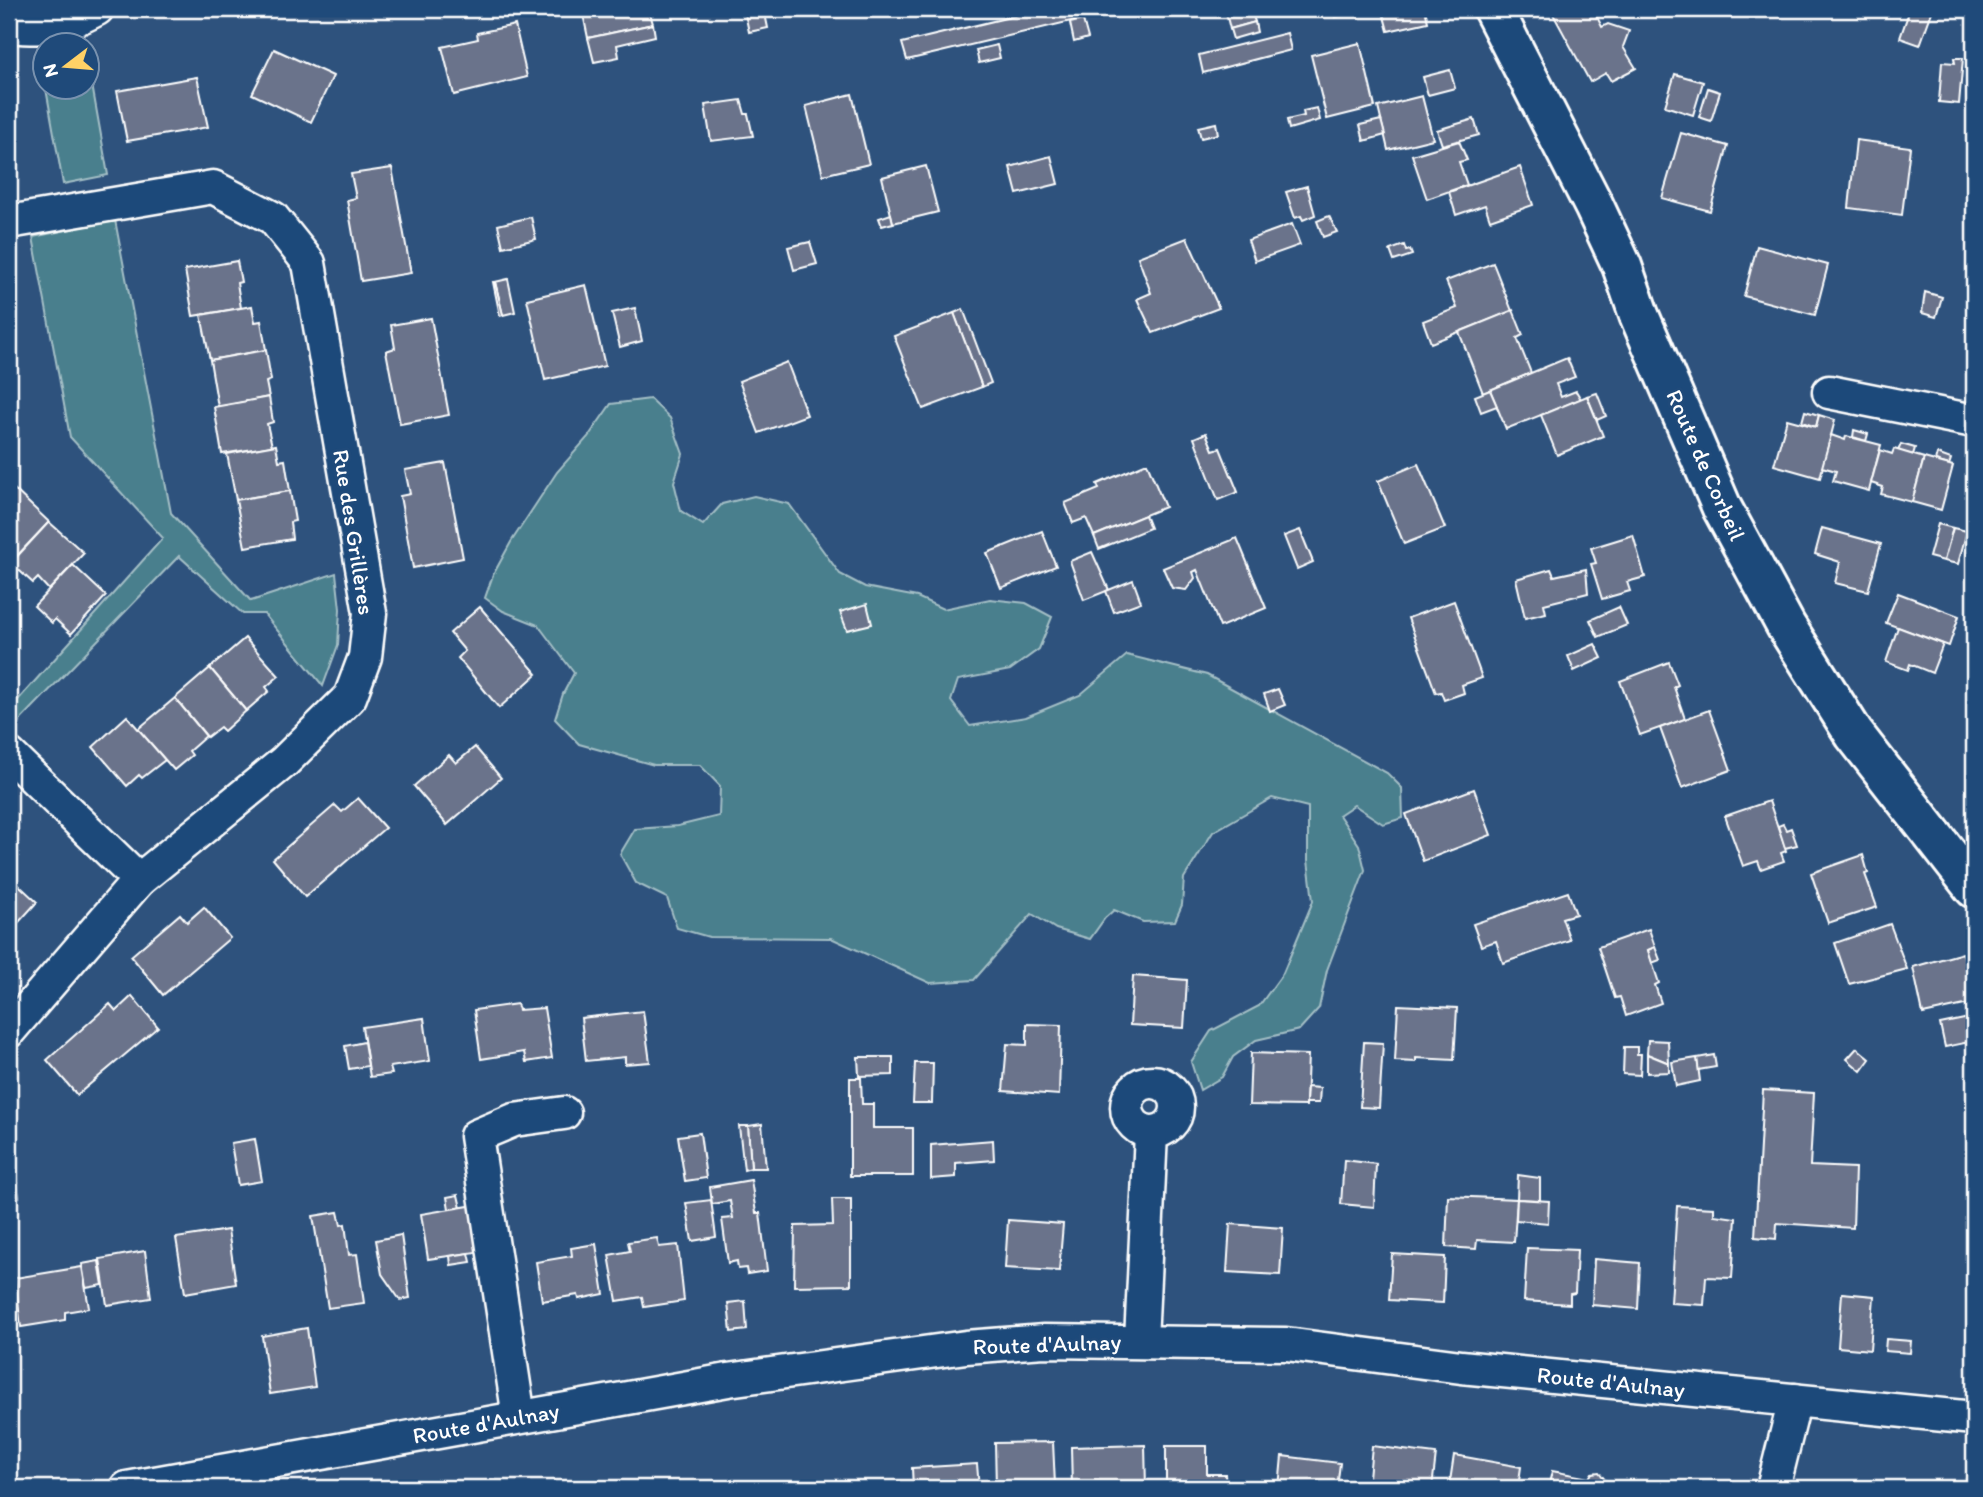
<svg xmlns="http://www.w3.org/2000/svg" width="1983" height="1497" font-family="Itim,sans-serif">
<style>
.green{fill:#4a7f8d;stroke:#a4bfc6;stroke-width:2}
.building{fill:#6a738b;stroke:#fff;stroke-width:2}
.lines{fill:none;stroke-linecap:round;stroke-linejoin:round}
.street-casing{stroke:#fff;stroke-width:37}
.secondary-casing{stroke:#fff;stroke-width:44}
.street{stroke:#1f4a7a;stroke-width:32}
.secondary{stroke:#1f4a7a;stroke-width:38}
.labels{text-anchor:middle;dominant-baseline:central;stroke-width:6;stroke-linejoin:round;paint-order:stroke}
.street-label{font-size:23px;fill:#fff;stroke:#1f4a7a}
</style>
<rect width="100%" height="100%" fill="#2e527d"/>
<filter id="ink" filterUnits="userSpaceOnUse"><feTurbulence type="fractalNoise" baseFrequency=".0143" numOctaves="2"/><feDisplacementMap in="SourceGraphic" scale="14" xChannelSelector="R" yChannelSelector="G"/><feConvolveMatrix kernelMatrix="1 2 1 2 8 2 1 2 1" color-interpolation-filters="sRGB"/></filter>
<g filter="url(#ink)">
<g class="green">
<polygon points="82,30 84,45 46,46 46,88 88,88 88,62 108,175 63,184 37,38"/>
<polygon points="115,220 171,513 251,601 336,573 340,609 338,645 323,686 264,614 243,614 179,556 12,729 9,725 9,710 163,538 70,437 33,237"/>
<polygon points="650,399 670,418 683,454 674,482 681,511 703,525 722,504 754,496 789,504 840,574 865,587 917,597 943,609 990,599 1026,603 1052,617 1039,649 1010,670 958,680 951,701 970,726 1026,717 1080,695 1127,655 1207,675 1387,773 1402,788 1403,818 1383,824 1354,805 1339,815 1359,845 1365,870 1327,970 1319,1008 1299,1030 1256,1040 1233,1057 1222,1077 1200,1090 1191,1062 1211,1031 1259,1006 1283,973 1313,901 1308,860 1308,807 1272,798 1213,832 1184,878 1182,905 1175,921 1143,922 1114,910 1105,918 1090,939 1056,929 1032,914 974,980 930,983 831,938 709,937 677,928 667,898 636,883 620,854 635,829 678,826 719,816 720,786 700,765 654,765 579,744 555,719 563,694 574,673 538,625 503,611 485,598 493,575 511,542 557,472 588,437 611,404"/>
</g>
<g class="building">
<polygon points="582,9 649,9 653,24 588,38"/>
<polygon points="744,9 764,9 768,28 749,32"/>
<polygon points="1043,9 1086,9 1088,17 907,60 902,43"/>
<polygon points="1225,9 1251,9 1255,22 1230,29"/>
<polygon points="1332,9 1374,9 1335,17"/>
<polygon points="1382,9 1425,9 1428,22 1388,31"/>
<polygon points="1562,9 1581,9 1584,13 1593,9 1602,27 1608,24 1629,31 1623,47 1636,68 1611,81 1606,73 1590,82 1553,14"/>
<polygon points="1910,9 1933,9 1920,45 1900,38"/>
<polygon points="1083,20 1088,38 1074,42 1070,23"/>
<polygon points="1255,22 1257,32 1233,39 1230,29"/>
<polygon points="653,24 655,36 617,45 619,57 594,62 588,38"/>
<polygon points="515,25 527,77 454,95 442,47 478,39 477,33"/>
<polygon points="1287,33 1291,50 1203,73 1199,55"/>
<polygon points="1360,43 1375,107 1327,119 1311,55"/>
<polygon points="997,45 1000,58 979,63 976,50"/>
<polygon points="274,49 333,76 311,122 252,94"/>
<polygon points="1954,58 1963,58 1959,104 1939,102 1942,62 1955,63"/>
<polygon points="1450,70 1455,88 1428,95 1423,77"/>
<polygon points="1675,74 1703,82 1693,115 1665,106"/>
<polygon points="197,77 208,127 127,141 117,91"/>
<polygon points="1708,88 1720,92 1711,121 1699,117"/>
<polygon points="852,94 869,164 823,175 806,106"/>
<polygon points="1422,96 1433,139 1388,150 1378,107"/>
<polygon points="741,100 745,114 748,114 753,136 711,141 705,105"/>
<polygon points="1317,108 1320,120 1289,129 1287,120 1304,116 1303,111"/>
<polygon points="1474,119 1479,135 1442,145 1437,130"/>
<polygon points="1381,120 1385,135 1364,141 1360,125"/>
<polygon points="1216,123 1218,134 1201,138 1198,127"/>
<polygon points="9,128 14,158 9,159"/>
<polygon points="1681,133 1728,146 1710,211 1662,198"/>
<polygon points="1856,140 1910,147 1902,215 1849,208"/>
<polygon points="1459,141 1467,160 1459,162 1467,185 1427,199 1412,155"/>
<polygon points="1051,156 1058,184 1017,194 1010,167"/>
<polygon points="926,166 938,212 893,223 882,177"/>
<polygon points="1520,167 1533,205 1490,220 1485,205 1456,215 1449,192"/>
<polygon points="392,168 411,273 361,281 347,200 356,198 351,174"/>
<polygon points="1307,186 1315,215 1303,220 1301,216 1295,218 1286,192"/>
<polygon points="891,214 893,223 882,226 879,218"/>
<polygon points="1329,216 1337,232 1323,237 1317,221"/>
<polygon points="531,217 536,239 503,247 498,225"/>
<polygon points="1292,224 1300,245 1255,261 1248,240"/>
<polygon points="1187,238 1219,308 1153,333 1137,299 1151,293 1138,257"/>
<polygon points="810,242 817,264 794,270 788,247"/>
<polygon points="1404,245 1406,251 1410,250 1412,255 1394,261 1390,250"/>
<polygon points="1757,246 1828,265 1815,315 1744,296"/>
<polygon points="237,261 241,282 237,283 241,308 193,316 185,270"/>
<polygon points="1493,263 1512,311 1431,343 1423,321 1457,308 1446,281"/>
<polygon points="508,279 515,312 503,315 495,282"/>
<polygon points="493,282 495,282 503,315 500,316"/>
<polygon points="586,285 605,366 545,380 527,299"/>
<polygon points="1925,292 1942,297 1936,317 1922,313"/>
<polygon points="252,306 255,322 261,321 266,350 210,360 201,315"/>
<polygon points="635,308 642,341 620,347 612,313"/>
<polygon points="963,309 991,383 982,387 954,313"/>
<polygon points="1513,310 1523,335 1517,338 1531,373 1483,393 1459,332"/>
<polygon points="954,313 982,387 923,409 894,336"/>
<polygon points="431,318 449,415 400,424 386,351 395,348 391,325"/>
<polygon points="266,350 271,380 266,382 269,397 218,407 210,360"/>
<polygon points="1567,358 1575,377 1556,384 1561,397 1576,391 1581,399 1506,429 1490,390"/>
<polygon points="787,362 807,415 759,433 739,381"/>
<polygon points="1490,390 1497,406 1481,412 1475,396"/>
<polygon points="1597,393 1606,416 1597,420 1587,396"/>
<polygon points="1587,396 1603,436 1557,455 1541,415"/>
<polygon points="269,397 273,422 267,424 272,446 222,454 214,407"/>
<polygon points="1805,411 1819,415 1816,427 1802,422"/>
<polygon points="1819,415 1835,420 1820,478 1774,465 1787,419 1816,427"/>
<polygon points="1854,430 1868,434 1866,441 1853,437"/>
<polygon points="1206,433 1213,450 1220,448 1238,492 1218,500 1194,438"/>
<polygon points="1831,435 1845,440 1846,436 1881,445 1869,491 1833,481 1836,471 1822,467"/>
<polygon points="1901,444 1915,448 1913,455 1898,451"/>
<polygon points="276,445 279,461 285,460 290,491 236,500 227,454"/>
<polygon points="1894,449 1924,458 1912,502 1881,494 1883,487 1871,483 1880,450 1892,454"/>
<polygon points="1937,454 1951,459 1949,465 1935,461"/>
<polygon points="1924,458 1953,466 1941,510 1912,502"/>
<polygon points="445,463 463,558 413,568 400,496 410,494 405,470"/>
<polygon points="1147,463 1165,507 1094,536 1086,518 1073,523 1065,503 1099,489 1097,484"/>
<polygon points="1418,464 1445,528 1404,544 1378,481"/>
<polygon points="13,488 49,522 15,558 9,553 9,493"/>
<polygon points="290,491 295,521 290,522 292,539 245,547 236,500"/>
<polygon points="1145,515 1150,528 1099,549 1094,536"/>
<polygon points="49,522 84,553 49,590 38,578 33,583 11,563"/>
<polygon points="1938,524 1953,528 1944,561 1929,557"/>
<polygon points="1822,528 1881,544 1868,591 1835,583 1840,562 1815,554"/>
<polygon points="1953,528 1967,531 1958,564 1944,561"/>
<polygon points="1300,530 1313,562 1297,569 1284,536"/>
<polygon points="1042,531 1056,566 1001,588 987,553"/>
<polygon points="1633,535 1645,577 1627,582 1630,591 1602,599 1591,564 1596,563 1591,548"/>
<polygon points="1237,538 1266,608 1220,627 1197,570 1193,572 1195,578 1186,590 1172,588 1163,568"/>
<polygon points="1092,552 1109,590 1084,600 1070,561"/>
<polygon points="73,565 106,596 71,634 55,619 52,623 34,606"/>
<polygon points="1551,569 1554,576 1586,569 1588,593 1544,604 1546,613 1525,618 1516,579"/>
<polygon points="1133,580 1141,602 1114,612 1106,591"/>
<polygon points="1898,593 1959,616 1949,646 1886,623"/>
<polygon points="1454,601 1482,678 1462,685 1464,693 1444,700 1441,692 1436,693 1408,618"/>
<polygon points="867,604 872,624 847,630 840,612"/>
<polygon points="480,607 537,674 499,708 458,658 465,651 450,633"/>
<polygon points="1619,607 1627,625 1598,637 1590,620"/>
<polygon points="1898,627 1943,644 1932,673 1910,664 1908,670 1886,662"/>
<polygon points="245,638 279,676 266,687 269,691 246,711 210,668"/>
<polygon points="1595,644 1602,658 1574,671 1568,656"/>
<polygon points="1669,662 1678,685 1674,687 1685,719 1640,735 1620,681"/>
<polygon points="210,668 246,711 224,731 220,727 207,737 175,698"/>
<polygon points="1278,689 1285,705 1270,711 1264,694"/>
<polygon points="175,698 206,736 189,751 192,755 174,770 138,729"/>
<polygon points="1709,710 1731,770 1682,788 1660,728"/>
<polygon points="127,716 165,760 142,778 139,775 127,786 93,747"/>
<polygon points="475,747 501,778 447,825 414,786 449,755 456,763"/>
<polygon points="1474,789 1491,835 1423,861 1406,814"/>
<polygon points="358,798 385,828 305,897 273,859 335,805 342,812"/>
<polygon points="1769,801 1786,851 1781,853 1784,861 1761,869 1758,861 1743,866 1725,816"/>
<polygon points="1783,824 1786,830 1791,828 1797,845 1785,848 1778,826"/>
<polygon points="1863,855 1868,873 1865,874 1877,907 1828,923 1811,873"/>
<polygon points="9,876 37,902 9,933"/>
<polygon points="1568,892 1576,914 1562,918 1570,940 1503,963 1496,941 1481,946 1473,924"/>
<polygon points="204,907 230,938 163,995 131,956 180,914 187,922"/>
<polygon points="1890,924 1907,969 1849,984 1835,943"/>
<polygon points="1649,929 1655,947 1648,950 1659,983 1655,985 1661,1003 1626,1016 1620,997 1615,998 1598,947"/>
<polygon points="1655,947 1660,960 1652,963 1648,950"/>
<polygon points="1963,953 1974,1003 1923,1014 1913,967"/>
<polygon points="1133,976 1187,980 1184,1028 1130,1025"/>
<polygon points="132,996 158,1027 77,1095 47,1060 110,1004 116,1011"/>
<polygon points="517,1004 519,1010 544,1008 552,1058 526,1062 524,1052 481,1059 474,1010"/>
<polygon points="1398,1005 1457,1008 1454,1060 1416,1058 1416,1062 1395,1061"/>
<polygon points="643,1011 650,1062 625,1064 625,1057 586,1061 581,1018"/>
<polygon points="1974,1017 1974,1041 1945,1047 1940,1024"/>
<polygon points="424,1018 430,1061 390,1067 392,1074 370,1077 362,1027"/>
<polygon points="1027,1024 1061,1025 1059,1095 1003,1091 1007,1044 1027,1045"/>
<polygon points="1648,1040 1668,1041 1669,1063 1647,1054"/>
<polygon points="364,1042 368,1066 349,1069 345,1046"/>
<polygon points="1364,1042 1383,1043 1379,1108 1360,1107"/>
<polygon points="1624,1047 1637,1047 1637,1054 1641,1054 1640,1075 1623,1074"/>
<polygon points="1857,1048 1870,1059 1861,1071 1847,1059"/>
<polygon points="1251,1053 1308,1055 1306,1106 1249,1105"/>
<polygon points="1647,1054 1669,1063 1669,1072 1647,1073"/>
<polygon points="1714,1055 1716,1067 1698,1070 1697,1058"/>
<polygon points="858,1057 893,1057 893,1075 859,1076"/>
<polygon points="1697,1058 1700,1081 1676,1086 1672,1062"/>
<polygon points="915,1063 933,1063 932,1103 913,1103"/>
<polygon points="850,1078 861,1078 862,1104 873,1104 873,1128 913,1128 913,1176 850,1176"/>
<polygon points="1307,1087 1320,1088 1319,1103 1306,1103"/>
<polygon points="1763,1090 1814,1093 1810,1166 1855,1168 1853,1228 1777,1223 1776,1239 1755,1237"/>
<polygon points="762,1124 766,1168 751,1168 748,1126"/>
<polygon points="739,1126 748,1126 751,1168 744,1170"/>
<polygon points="1967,1131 1974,1131 1974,1152 1968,1152"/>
<polygon points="700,1133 706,1178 685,1181 678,1136"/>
<polygon points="255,1139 262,1181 238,1185 231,1143"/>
<polygon points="993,1140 994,1160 956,1163 956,1177 931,1179 931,1145"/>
<polygon points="1344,1160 1376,1164 1374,1207 1341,1204"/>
<polygon points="1518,1175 1540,1178 1540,1200 1517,1199"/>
<polygon points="16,1178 19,1197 9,1199 9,1179"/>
<polygon points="751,1180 756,1213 760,1213 767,1271 747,1274 746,1268 738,1269 737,1261 728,1263 722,1219 733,1218 730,1201 712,1204 710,1187"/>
<polygon points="458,1195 461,1208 449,1209 447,1197"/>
<polygon points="1448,1196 1517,1199 1514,1242 1477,1240 1476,1249 1446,1247"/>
<polygon points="832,1199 851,1199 851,1285 794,1286 795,1226 833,1225"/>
<polygon points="1517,1199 1549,1201 1548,1223 1516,1220"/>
<polygon points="711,1200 716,1237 692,1241 686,1203"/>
<polygon points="475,1205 483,1251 428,1259 421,1214"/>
<polygon points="1677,1206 1714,1208 1714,1215 1736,1218 1732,1278 1706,1277 1704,1305 1671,1303"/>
<polygon points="338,1212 341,1225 345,1224 349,1255 357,1254 364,1303 328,1308 313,1216"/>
<polygon points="1008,1220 1063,1224 1059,1271 1005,1268"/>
<polygon points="1230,1224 1283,1228 1280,1275 1227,1272"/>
<polygon points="228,1230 236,1284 185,1293 176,1238"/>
<polygon points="401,1235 410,1298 400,1300 382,1274 376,1240"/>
<polygon points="657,1238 659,1247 678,1245 684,1301 644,1307 642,1297 617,1301 609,1255 630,1251 628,1242"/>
<polygon points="596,1244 604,1294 579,1299 578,1295 542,1301 536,1262 572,1256 571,1248"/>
<polygon points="1527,1248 1577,1250 1575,1293 1570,1294 1570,1304 1524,1301"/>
<polygon points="145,1251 151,1298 107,1305 100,1259"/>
<polygon points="469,1253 471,1262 451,1265 450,1256"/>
<polygon points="1392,1254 1445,1257 1443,1303 1389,1300"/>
<polygon points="1594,1259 1640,1263 1638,1309 1592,1305"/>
<polygon points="99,1261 103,1285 86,1288 82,1264"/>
<polygon points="82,1267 89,1308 65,1312 65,1320 21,1327 15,1278"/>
<polygon points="1842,1293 1874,1296 1870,1350 1838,1347"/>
<polygon points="745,1301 747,1330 731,1332 728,1303"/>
<polygon points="307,1328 315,1387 270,1394 262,1336"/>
<polygon points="1886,1339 1911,1341 1910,1353 1885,1351"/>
<polygon points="1053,1442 1055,1485 996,1487 995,1443"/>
<polygon points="1145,1445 1146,1488 1072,1488 1071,1447"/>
<polygon points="1166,1446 1207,1446 1207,1474 1225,1474 1226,1488 1166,1488"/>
<polygon points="1372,1446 1436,1454 1432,1488 1368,1488"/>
<polygon points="1454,1455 1521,1467 1518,1488 1449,1488"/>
<polygon points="1282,1456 1340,1463 1337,1488 1279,1488"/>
<polygon points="977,1464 979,1488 913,1488 912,1468"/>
<polygon points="1552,1471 1589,1478 1592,1473 1599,1472 1606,1481 1638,1488 1548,1488"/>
</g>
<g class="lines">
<g class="street-casing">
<g id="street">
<path d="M9,26C50,30 61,28 97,9"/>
<polyline points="9,222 213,187 273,218 309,263 370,613 365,657 350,697 284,762 139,880 9,1031"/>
<polyline points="1829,392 1974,421"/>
<polyline points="9,754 139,880"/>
<circle cx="1152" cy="1107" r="25"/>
<polyline points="1141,1340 1151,1134"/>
<polyline points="519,1417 476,1136 514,1120 564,1113"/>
<polyline points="127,1488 728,1380 966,1347 1044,1341 1286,1344 1461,1367 1974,1418"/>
<polyline points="1773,1488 1795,1400"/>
</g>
</g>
<g class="secondary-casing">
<polyline id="secondary" points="1493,9 1594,206 1622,266 1639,315 1722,508 1786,626 1854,734 1974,888"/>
</g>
<use href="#street" class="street"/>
<use href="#secondary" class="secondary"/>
</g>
</g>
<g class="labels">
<g class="street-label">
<text transform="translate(1706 465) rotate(66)">Route de Corbeil</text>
<text transform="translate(354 532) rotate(81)">Rue des Grillères</text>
<text transform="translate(1047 1344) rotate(-2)">Route d'Aulnay</text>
<text transform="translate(1611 1382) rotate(6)">Route d'Aulnay</text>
<text transform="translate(486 1423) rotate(-10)">Route d'Aulnay</text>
</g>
</g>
<rect width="1983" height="1497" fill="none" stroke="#1f4a7a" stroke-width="35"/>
<rect x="18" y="18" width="1948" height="1462" fill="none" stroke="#fff" stroke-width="2.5" filter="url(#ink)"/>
<g transform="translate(66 66) rotate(254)"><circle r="33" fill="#1f4a7a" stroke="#7992af" stroke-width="2"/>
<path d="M0-5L12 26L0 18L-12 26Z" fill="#ffd166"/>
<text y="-10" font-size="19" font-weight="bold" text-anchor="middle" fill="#ffffff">N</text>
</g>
</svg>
